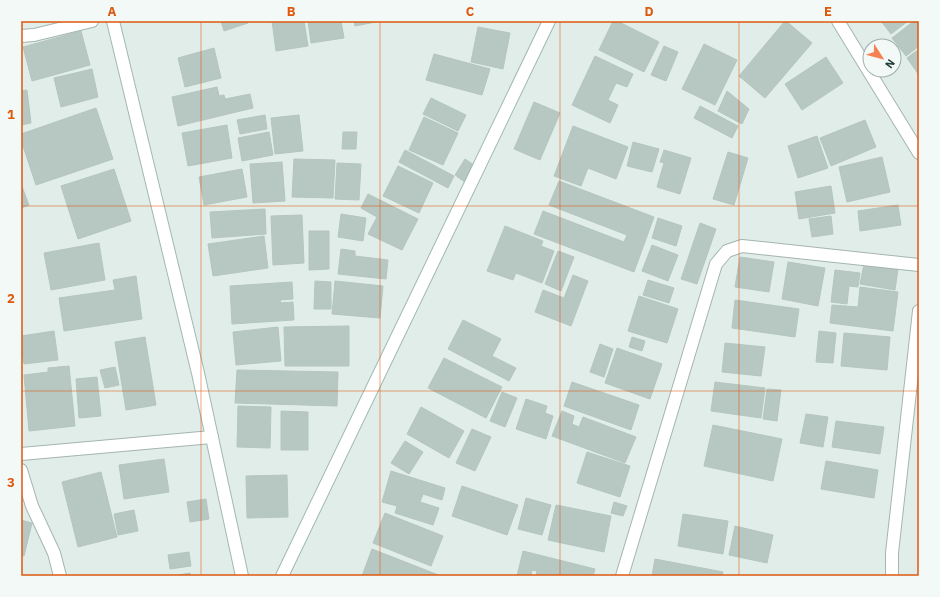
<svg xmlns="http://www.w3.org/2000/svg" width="940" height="597" font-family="'IBM Plex Sans',sans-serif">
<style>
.building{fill:#b7c7c1;stroke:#b4c6bf}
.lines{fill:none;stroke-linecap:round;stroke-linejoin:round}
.street-casing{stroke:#a4b5af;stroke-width:14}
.secondary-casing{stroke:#9fb9b0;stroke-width:14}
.street{stroke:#fff;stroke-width:12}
.secondary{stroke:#fff;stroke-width:12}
.grid{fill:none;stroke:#de580e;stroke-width:1;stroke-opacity:0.55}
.neatline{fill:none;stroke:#de580e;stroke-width:1.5}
.grid-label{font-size:13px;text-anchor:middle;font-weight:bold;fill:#de580e}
</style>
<rect width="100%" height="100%" fill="#e1ede8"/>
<g class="building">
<polygon points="221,21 248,21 248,23 224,31"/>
<polygon points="272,21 304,21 308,46 276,51"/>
<polygon points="308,21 341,21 344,38 311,43"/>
<polygon points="354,21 381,21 355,26"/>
<polygon points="613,21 617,21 659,42 644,72 599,50"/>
<polygon points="785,21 786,21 812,43 765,98 739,76"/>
<polygon points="881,21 908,21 891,34"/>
<polygon points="914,21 919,21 919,46 906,56 892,38"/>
<polygon points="478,27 510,33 503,69 471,62"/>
<polygon points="81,31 90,65 32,81 23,47"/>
<polygon points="704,44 737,60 715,105 682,89"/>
<polygon points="664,46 678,52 666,81 651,75"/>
<polygon points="214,48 221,78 185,87 178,58"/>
<polygon points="919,49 919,75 907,58"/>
<polygon points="434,54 490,69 482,95 426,80"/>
<polygon points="595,56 633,74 627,87 616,83 608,100 618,105 610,123 572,105"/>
<polygon points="826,57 843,83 802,110 785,84"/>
<polygon points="92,69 98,97 61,107 54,78"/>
<polygon points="217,87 219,96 224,95 225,99 250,94 253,108 178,126 172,97"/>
<polygon points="27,90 31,123 21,125 21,91"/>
<polygon points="727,91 749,109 742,124 718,111"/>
<polygon points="431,98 466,115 458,131 423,114"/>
<polygon points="534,102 560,113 540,160 514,149"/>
<polygon points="700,106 738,126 732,138 694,118"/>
<polygon points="96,108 113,159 36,185 21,140 21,134"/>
<polygon points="265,115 267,129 240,134 237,120"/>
<polygon points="299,115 303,151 275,154 271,118"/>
<polygon points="424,117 458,133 443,165 409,150"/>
<polygon points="865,120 876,147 831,166 820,138"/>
<polygon points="227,125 232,158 188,166 182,133"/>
<polygon points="573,126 628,147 616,179 588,168 581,186 554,176"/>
<polygon points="269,132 273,155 242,161 238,138"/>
<polygon points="343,132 357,132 356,149 342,149"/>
<polygon points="817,136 828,168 798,178 788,146"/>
<polygon points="633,142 659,149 652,172 627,166"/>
<polygon points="405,150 454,176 448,188 399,162"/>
<polygon points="664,150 691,158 680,194 657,187 664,163 660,162"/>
<polygon points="728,152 748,158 734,205 713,199"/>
<polygon points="882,157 890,192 847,202 839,167"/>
<polygon points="294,159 335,160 333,198 292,197"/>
<polygon points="465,159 477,167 466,183 455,175"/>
<polygon points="282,162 285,201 253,203 250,164"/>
<polygon points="337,163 361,164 359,200 335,199"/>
<polygon points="398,166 433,183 419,213 383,196"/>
<polygon points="114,169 131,221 78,239 61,186"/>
<polygon points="242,169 247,197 204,205 199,177"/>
<polygon points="559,181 654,217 634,272 534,234 543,211 624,242 627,235 549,205"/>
<polygon points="21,184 29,205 21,208"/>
<polygon points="831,186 835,213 799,219 795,192"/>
<polygon points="368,194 418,219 402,250 368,234 377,217 361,208"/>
<polygon points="898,205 901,225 860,231 858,211"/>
<polygon points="265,209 266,234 212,238 210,212"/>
<polygon points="341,214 366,218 363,241 338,237"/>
<polygon points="302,215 304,263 273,265 271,216"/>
<polygon points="831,216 833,234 812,237 809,219"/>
<polygon points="658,218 682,226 676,246 652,238"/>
<polygon points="700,223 716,229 697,284 681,279"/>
<polygon points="505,226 543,241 541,246 554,251 542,283 516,273 513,280 487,271"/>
<polygon points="309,231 329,231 329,269 309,270"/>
<polygon points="264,236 268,268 213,276 208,244"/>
<polygon points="99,243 105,280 51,290 44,253"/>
<polygon points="652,245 678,255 668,281 642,271"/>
<polygon points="341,249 355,251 355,256 388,260 386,279 338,274"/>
<polygon points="558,251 574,257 561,291 545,284"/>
<polygon points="740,257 774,262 769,292 735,287"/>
<polygon points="788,262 825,268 818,306 782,299"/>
<polygon points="864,264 898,269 895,290 860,284"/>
<polygon points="835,270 860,273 858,287 849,286 847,304 831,302"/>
<polygon points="573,275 588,281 571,326 535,312 543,290 564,298"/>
<polygon points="136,276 142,319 64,331 59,298 115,290 113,280"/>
<polygon points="648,280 674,288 669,303 643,295"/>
<polygon points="315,281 331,282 331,309 314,309"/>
<polygon points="335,281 383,286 380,318 332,314"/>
<polygon points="292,282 293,299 280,300 281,303 293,302 294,320 232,324 230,286"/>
<polygon points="860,287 898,292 893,331 830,323 832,305 858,307"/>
<polygon points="639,296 678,309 667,343 628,331"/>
<polygon points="735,300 799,309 795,337 732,328"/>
<polygon points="463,320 501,339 492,356 516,368 509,381 448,349"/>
<polygon points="349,326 349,366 285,366 284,327"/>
<polygon points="278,327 281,361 236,365 233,332"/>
<polygon points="54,331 58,360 24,364 21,344 21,336"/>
<polygon points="819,331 836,333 833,363 816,362"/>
<polygon points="844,333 890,337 887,370 841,366"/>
<polygon points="145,337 156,405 126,410 115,342"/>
<polygon points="632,337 645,341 642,351 629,347"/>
<polygon points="725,343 765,347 761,376 722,372"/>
<polygon points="600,344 613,349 604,377 590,372"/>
<polygon points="617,348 662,364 650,399 605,383"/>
<polygon points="444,358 502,387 486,418 428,388"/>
<polygon points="69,366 75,426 29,431 24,375 48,372 48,368"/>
<polygon points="115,367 119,385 105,388 100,370"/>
<polygon points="237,370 338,372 337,406 235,403"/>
<polygon points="97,377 101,416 79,418 76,379"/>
<polygon points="572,382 639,405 631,430 564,406"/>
<polygon points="715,382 765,388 761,418 711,411"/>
<polygon points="767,389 781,390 777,421 763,419"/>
<polygon points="502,392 517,398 505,427 490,421"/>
<polygon points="526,399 547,406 545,413 553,416 546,439 516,429"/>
<polygon points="238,406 271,407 270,448 237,447"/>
<polygon points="421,407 464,431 449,458 407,434"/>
<polygon points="281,411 308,412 308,450 281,450"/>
<polygon points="562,411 574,416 572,424 579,427 583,417 636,437 625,463 552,436"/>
<polygon points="806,414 828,417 823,447 800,443"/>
<polygon points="836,421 884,427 880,454 832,447"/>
<polygon points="713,425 782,439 773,481 704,466"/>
<polygon points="472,429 491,437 475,471 456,463"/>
<polygon points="405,441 423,452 409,474 391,463"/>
<polygon points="587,452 630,466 620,497 577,483"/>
<polygon points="164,459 169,492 124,499 119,465"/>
<polygon points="826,461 878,470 874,498 821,489"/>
<polygon points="391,471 445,488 442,500 423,494 420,502 439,508 433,525 395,513 397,506 382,502"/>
<polygon points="101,472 117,537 78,547 62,482"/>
<polygon points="287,475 288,517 247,518 246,476"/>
<polygon points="462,486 518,505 507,535 452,516"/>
<polygon points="526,498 551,505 542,535 518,529"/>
<polygon points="206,499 209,519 190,522 187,502"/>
<polygon points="614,502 627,506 623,516 611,513"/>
<polygon points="556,505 611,516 604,552 548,540"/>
<polygon points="134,510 138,531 118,535 114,514"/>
<polygon points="385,513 443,536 431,566 373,543"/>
<polygon points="683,514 728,521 723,554 678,546"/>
<polygon points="21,520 32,523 24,556 21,555"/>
<polygon points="735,526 773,535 767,563 729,555"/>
<polygon points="372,549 441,576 362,576"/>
<polygon points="523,551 595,569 593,576 536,576 537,571 532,570 531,576 517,576"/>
<polygon points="189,552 191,566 170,569 168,555"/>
<polygon points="655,559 723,572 722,576 652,576"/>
<polygon points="190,573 191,576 173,576"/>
</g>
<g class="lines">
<g class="street-casing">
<g id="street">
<polyline points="838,21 919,153"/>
<polyline points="21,36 34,35 92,21"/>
<polyline points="21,454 212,437"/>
<polyline points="21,470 32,506 54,553 60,576"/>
<polyline points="622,576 716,264 727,251 742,246 919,265"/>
<polyline points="892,576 892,553 919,311"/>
</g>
</g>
<g class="secondary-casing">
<g id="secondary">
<polyline points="113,21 198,373 242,576"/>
<polyline points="282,576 549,21"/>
</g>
</g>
<use href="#street" class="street"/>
<use href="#secondary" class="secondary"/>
</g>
<path class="grid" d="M201,21V576M380,21V576M560,21V576M739,21V576M21,206H919M21,391H919"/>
<rect width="940" height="597" fill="none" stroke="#f2f9f6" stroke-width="44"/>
<g transform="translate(882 58) rotate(126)"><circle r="19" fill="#f2f9f6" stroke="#9eaeaa"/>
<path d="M0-3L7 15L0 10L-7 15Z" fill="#f88154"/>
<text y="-6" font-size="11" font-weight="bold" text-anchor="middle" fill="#213e37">N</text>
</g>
<rect x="22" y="22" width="896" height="553" class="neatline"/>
<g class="grid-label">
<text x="112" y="16">A</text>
<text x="291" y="16">B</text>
<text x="470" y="16">C</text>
<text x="649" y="16">D</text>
<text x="828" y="16">E</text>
<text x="11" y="119">1</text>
<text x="11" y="303">2</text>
<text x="11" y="487">3</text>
</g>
</svg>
